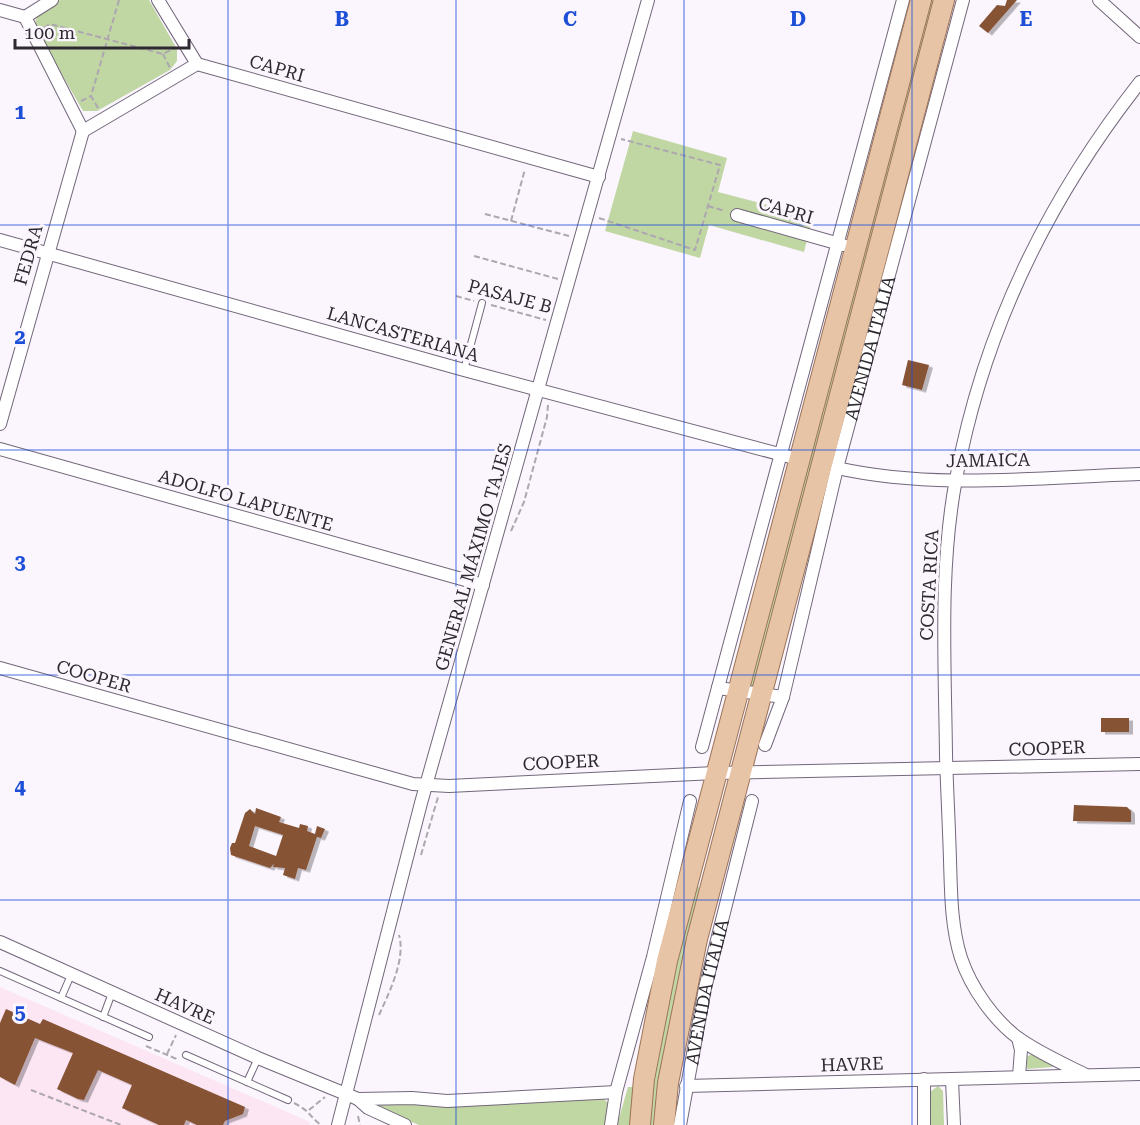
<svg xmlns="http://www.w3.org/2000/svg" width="1140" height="1125" font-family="'Roboto Serif',serif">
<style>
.education{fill:#fce6f4}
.green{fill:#c0d7a4}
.building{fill:#875235;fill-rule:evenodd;filter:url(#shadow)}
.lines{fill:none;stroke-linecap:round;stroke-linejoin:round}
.service-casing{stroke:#73677b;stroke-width:8}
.minor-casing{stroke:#73677b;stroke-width:14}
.primary-casing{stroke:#9c7458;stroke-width:22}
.path{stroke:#ada7b0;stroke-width:2;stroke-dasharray:6 3;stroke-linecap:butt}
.service{stroke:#fff;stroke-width:6}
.minor{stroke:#fff;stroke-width:12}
.primary{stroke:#e8c4a7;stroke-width:20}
.grid{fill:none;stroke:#1d4ed8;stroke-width:1.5;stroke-opacity:0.55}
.labels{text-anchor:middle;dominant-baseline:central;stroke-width:6;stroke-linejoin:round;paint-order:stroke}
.street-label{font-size:18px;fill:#2e2931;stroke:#fbf5fe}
.grid-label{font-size:20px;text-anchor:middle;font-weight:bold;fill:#1d4ed8;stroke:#fbf5fe;stroke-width:6;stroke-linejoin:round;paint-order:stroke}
</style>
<defs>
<filter id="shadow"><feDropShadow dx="4" dy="2.5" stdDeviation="0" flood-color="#0004"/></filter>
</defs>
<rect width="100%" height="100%" fill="#fbf5fe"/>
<polygon class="education" points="0,987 310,1122 309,1125 0,1125"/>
<g class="green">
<path d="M60,0H149L177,49V61L170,70L97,111H83L35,28C34,12 47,7 60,0Z"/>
<polygon points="927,0 938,0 811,483 753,688 748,686"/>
<polygon points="633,131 727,158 718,192 813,217 804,252 709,225 700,258 605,231"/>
<polygon points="696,886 701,888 657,1125 646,1125 659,1026"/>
<polygon points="1032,1054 1052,1065 1053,1067 1027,1069 1026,1057"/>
<polygon points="938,1086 943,1091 944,1125 930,1125 930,1092"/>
<polygon points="628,1087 634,1087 633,1125 617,1125"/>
<polygon points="603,1098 610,1105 606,1125 419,1125 374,1106 375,1102"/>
</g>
<g class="building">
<polygon points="1007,0 1017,0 988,33 979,26 997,5 1005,6"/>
<polygon points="908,360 929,365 922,390 902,385"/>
<rect x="1101" y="718" width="28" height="14"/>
<polygon points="1074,805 1127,807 1131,811 1131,822 1073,821"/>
<path d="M256,808L281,817L279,822L299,828L300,824L308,826L307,831L315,834L317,826L325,829L321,838L317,837L306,870L298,868L295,879L283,875L285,868L273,867L274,864L270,868L231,855L230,848L232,843H235L245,813L250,809L255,814ZM255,826L283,835L276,856L249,846Z"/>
<polygon points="6,1009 40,1024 43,1019 245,1107 243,1114 225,1121 223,1125 197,1125 186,1120 184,1125 159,1125 122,1108 132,1085 98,1070 84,1100 78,1099 57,1089 73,1053 35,1038 15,1085 0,1077 0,1023"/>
</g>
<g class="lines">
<g class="service-casing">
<g id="service">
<polyline points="464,370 482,303"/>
<polyline points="0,971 149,1037"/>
<polyline points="61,998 71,975"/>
<polyline points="103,1017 112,993"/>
<polyline points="186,1055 288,1100"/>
<polyline points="247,1082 258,1058"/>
</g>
</g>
<g class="minor-casing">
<g id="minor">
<polyline points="52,0 25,17 83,131 197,64 599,177"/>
<polyline points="158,0 197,64"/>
<polyline points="1099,0 1140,37"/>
<polyline points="0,10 25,17"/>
<polyline points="737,215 843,245"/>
<polyline points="0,240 464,370 798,459"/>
<polyline points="0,424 83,131"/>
<polyline points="0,449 483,585"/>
<path d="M837,468C935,490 1040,477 1140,474"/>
<polyline points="0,668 413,784 449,786 715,773 1140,764"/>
<polyline points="718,688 783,697"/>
<path id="s1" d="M765,745L783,697L837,468L963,0"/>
<polyline points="702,747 903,0"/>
<polyline points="0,942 258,1058 358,1099 412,1098 447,1101 616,1092"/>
<polyline points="1018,1038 1021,1050 1019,1076"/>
<path d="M1086,1075C1064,1064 1039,1053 1018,1038C994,1020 971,988 961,958C951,927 951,892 950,860C949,825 947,790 946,755C945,663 939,569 956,479C983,332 1048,199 1140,82"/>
<polyline points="924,1079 924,1125"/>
<polyline points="952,1080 954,1125"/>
<polyline points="686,1086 1140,1074"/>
<polyline points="358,1099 368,1108 405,1125"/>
<polyline points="338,1125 421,803 648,0"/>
<polyline points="611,1125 616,1092 653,957 690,801"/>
<path id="s2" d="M680,1125L705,988L752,801"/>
</g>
</g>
<g class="primary-casing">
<g id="primary">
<polyline points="640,1125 644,1079 667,961 921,0"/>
<polyline points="664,1125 668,1083 697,939 944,0"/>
</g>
</g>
<g class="path">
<polyline points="44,28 50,24 163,54 175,48"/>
<polyline points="163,54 170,68"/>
<polyline points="81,101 91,96"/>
<polyline points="98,108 91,96 119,0"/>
<polyline points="708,206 725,211"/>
<polyline points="485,214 569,236"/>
<polyline points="599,218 695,250 720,165 621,139"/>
<polyline points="511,221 525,169"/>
<polyline points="474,256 558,279"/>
<polyline points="456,296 474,301"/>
<polyline points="491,305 546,320"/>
<polyline points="511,531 524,502 547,417 548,405"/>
<polyline points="421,855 438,797"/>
<path d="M379,1015C389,993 406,959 399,935"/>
<polyline points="146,1046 179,1060"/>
<polyline points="167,1054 176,1035"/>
<polyline points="31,1090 121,1125"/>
<path d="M294,1103C310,1111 309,1116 321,1125"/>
<polyline points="309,1110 325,1097"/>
<polyline points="358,1116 360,1125"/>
</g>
<use href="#service" class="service"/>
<use href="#minor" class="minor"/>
<use href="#primary" class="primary"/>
</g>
<path class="grid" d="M228,0V1125M456,0V1125M684,0V1125M912,0V1125M0,225H1140M0,450H1140M0,675H1140M0,900H1140"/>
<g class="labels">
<g class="street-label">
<text transform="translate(277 68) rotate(16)">CAPRI</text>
<text transform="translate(786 210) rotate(16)">CAPRI</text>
<text transform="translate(28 255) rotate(-74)">FEDRA</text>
<text transform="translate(510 296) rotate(15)">PASAJE B</text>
<text transform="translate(403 334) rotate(16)">LANCASTERIANA</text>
<text stroke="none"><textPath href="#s1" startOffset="411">AVENIDA ITALIA</textPath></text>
<text transform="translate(988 460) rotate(-1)">JAMAICA</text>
<text transform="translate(246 500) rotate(16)">ADOLFO LAPUENTE</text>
<text transform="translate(473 557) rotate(-74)">GENERAL MÁXIMO TAJES</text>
<text transform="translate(929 585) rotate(-87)">COSTA RICA</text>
<text transform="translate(94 676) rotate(16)">COOPER</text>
<text transform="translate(1047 748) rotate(-2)">COOPER</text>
<text transform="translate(561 762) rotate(-3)">COOPER</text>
<text stroke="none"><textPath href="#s2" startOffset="136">AVENIDA ITALIA</textPath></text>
<text transform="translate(185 1006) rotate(24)">HAVRE</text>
<text transform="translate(852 1064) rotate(-2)">HAVRE</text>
</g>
</g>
<g class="grid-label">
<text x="342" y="26">B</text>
<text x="570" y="26">C</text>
<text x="798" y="26">D</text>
<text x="1026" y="26">E</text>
<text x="20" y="119">1</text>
<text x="20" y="344">2</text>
<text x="20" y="569">3</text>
<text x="20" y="794">4</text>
<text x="20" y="1019">5</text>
</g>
<path d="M15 39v9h174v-9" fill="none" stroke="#2e2931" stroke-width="3"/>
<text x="24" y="39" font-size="18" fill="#2e2931" stroke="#fbf5fe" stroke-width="4.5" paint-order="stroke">100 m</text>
</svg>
